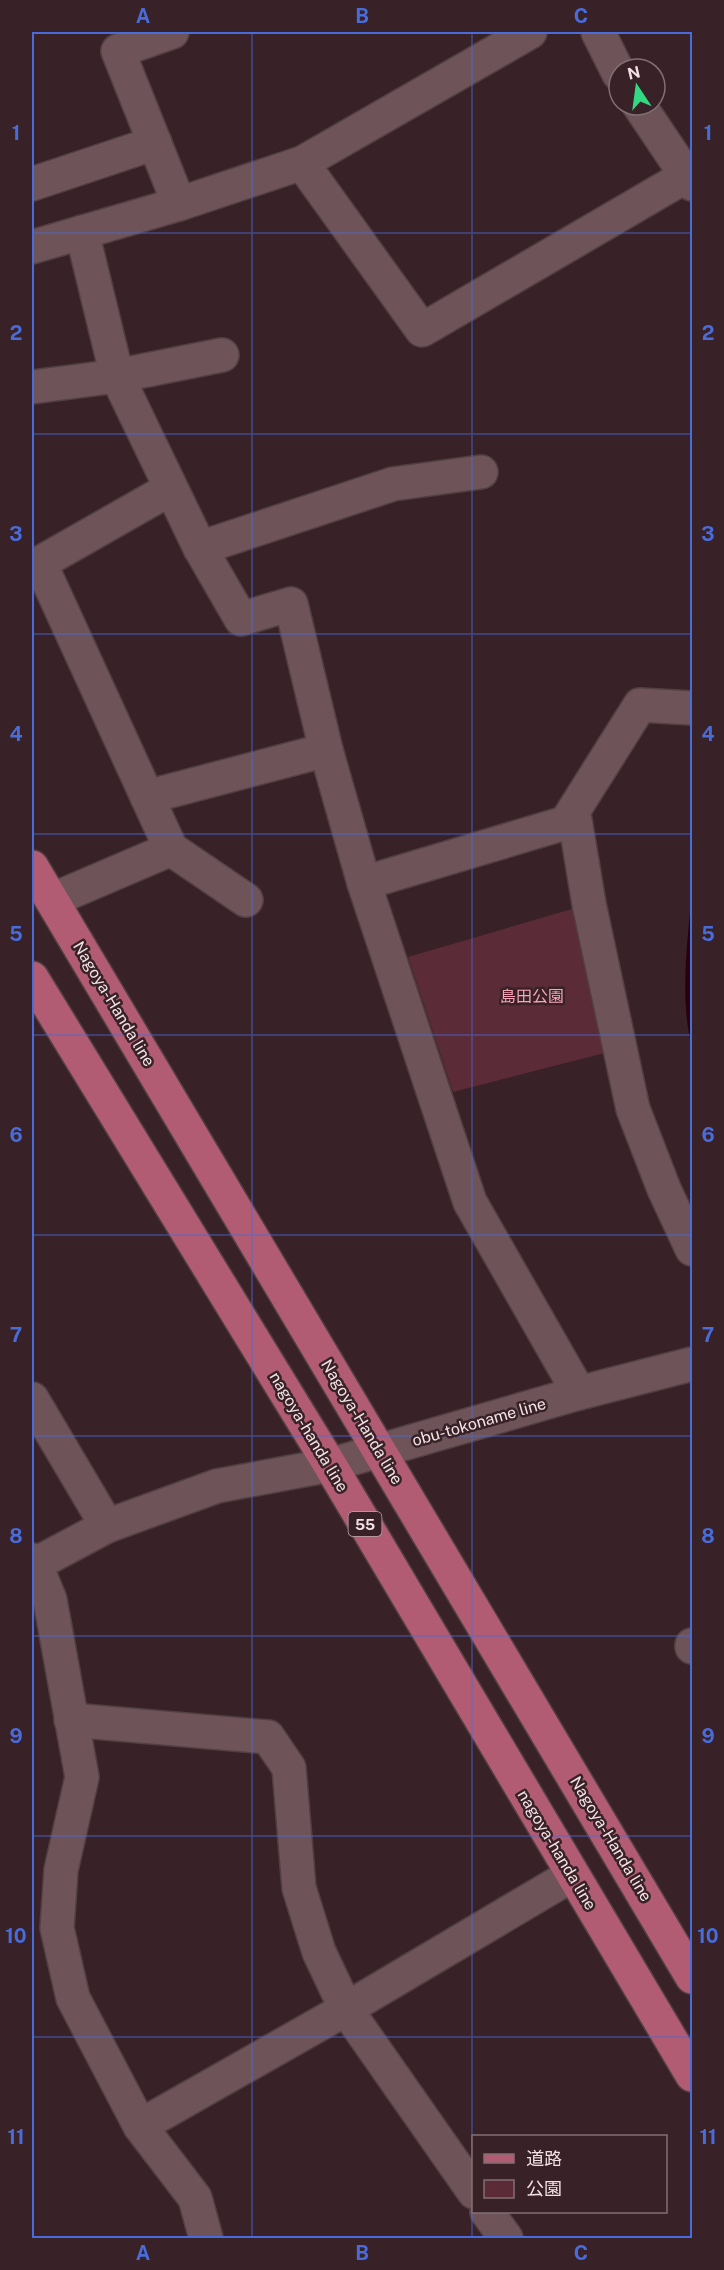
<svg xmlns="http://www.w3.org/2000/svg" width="724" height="2270" font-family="'Public Sans','Noto Sans JP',sans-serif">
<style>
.green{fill:#5b2c38}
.water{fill:#2a000c}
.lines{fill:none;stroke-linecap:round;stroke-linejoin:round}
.street-casing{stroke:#523f43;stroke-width:36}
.secondary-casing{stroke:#523f43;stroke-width:36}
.primary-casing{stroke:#523f43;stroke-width:36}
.street{stroke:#6e5459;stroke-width:33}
.secondary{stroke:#6e5459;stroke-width:33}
.primary{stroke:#b15c73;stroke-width:33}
.grid{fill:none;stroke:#486cdb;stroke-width:1.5;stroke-opacity:0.55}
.labels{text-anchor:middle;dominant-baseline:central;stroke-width:5;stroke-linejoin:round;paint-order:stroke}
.shield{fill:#382227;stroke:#baa8ac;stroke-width:1.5}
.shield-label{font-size:15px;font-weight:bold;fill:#f2e2e5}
.park-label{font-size:16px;fill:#f9a4b7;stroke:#382227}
.street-label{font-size:16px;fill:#f2e2e5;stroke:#382227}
.neatline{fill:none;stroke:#486cdb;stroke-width:2}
.grid-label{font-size:20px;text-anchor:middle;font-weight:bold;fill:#486cdb}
</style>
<rect width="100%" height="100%" fill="#382227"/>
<polygon class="green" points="589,904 620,1049 453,1092 408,957"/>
<path class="water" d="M692,891V1046C679,1000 688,938 692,891Z"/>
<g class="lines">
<g class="street-casing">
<g id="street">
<polyline points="172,32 118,51 179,204"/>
<polyline points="598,32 619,74"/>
<polyline points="639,105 692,184"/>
<polyline points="302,163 422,330 686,176"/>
<polyline points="32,184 155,143"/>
<polyline points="82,232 117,376 200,548 241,619 291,604 326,750 364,883 575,820 589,904 633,1109 664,1189 692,1249"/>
<polyline points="32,247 179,204 302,163 530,32"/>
<polyline points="32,387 117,376 222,355"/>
<polyline points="170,489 40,563 171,849 246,900"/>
<polyline points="200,548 393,484 481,472"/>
<polyline points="147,797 326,750"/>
<polyline points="567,821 640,705 692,708"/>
<polyline points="364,883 470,1202 579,1393"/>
<polyline points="52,900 171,849"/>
<polyline points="32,1399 107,1526"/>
<polyline points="32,1560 35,1563 50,1600 82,1777 61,1870 57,1928 73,1998 140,2126 195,2198 206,2238"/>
<polyline points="692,1645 692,1647"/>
<polyline points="71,1720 268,1737 289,1768 299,1888 319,1952 346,2009 474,2192"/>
<polyline points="140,2126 346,2009 572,1875"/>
<polyline points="487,2212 506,2238"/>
</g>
</g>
<g class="secondary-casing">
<polyline id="secondary" points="32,1566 107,1526 217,1486 330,1465 579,1393 692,1364"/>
</g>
<g class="primary-casing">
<g id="primary">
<polyline points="32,867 692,1977"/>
<polyline points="32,978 330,1465 692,2075"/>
</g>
</g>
<use href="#street" class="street"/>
<use href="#secondary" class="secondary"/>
<use href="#primary" class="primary"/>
</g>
<path class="grid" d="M252,32V2238M472,32V2238M32,233H692M32,434H692M32,634H692M32,834H692M32,1035H692M32,1235H692M32,1436H692M32,1636H692M32,1836H692M32,2037H692"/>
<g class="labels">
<rect class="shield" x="348.5" y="1512" width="33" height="24" rx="4.5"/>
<g class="shield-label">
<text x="365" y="1524">55</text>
</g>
<g class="park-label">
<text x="532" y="996">島田公園</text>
</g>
<g class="street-label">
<text transform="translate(114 1004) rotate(59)">Nagoya-Handa line</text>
<text transform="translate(362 1422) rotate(59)">Nagoya-Handa line</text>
<text transform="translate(479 1422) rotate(-16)">obu-tokoname line</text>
<text transform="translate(309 1432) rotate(59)">nagoya-handa line</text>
<text transform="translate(611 1839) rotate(59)">Nagoya-Handa line</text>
<text transform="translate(557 1850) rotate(59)">nagoya-handa line</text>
</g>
</g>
<rect width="724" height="2270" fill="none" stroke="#382227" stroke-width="66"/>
<rect x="472" y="2135" width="195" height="78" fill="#382227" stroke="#826f73" stroke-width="1.5"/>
<rect x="484" y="2154" width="30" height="9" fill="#b15c73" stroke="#826f73" stroke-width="1.5"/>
<text x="526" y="2165" font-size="18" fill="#f2e2e5">道路</text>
<rect x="484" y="2180" width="30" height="18" fill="#5b2c38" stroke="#826f73" stroke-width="1.5"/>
<text x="526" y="2195" font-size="18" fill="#f2e2e5">公園</text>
<g transform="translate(637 87) rotate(347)"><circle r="28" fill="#382227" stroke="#826f73" stroke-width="1.5"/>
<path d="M0-4.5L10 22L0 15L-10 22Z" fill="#32d882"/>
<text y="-9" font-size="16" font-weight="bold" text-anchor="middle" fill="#f2e2e5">N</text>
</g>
<rect x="33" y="33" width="658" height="2204" class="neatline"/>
<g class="grid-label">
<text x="143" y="23">A</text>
<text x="362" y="23">B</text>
<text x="581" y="23">C</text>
<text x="16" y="140">1</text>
<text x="708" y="140">1</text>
<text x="16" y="340">2</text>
<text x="708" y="340">2</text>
<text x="16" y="541">3</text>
<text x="708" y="541">3</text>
<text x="16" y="741">4</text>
<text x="708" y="741">4</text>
<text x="16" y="941">5</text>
<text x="708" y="941">5</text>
<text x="16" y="1142">6</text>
<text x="708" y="1142">6</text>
<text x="16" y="1342">7</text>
<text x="708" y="1342">7</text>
<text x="16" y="1543">8</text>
<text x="708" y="1543">8</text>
<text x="16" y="1743">9</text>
<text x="708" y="1743">9</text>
<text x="16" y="1943">10</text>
<text x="708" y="1943">10</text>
<text x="16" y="2144">11</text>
<text x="708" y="2144">11</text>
<text x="143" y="2260">A</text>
<text x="362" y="2260">B</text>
<text x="581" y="2260">C</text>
</g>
</svg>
